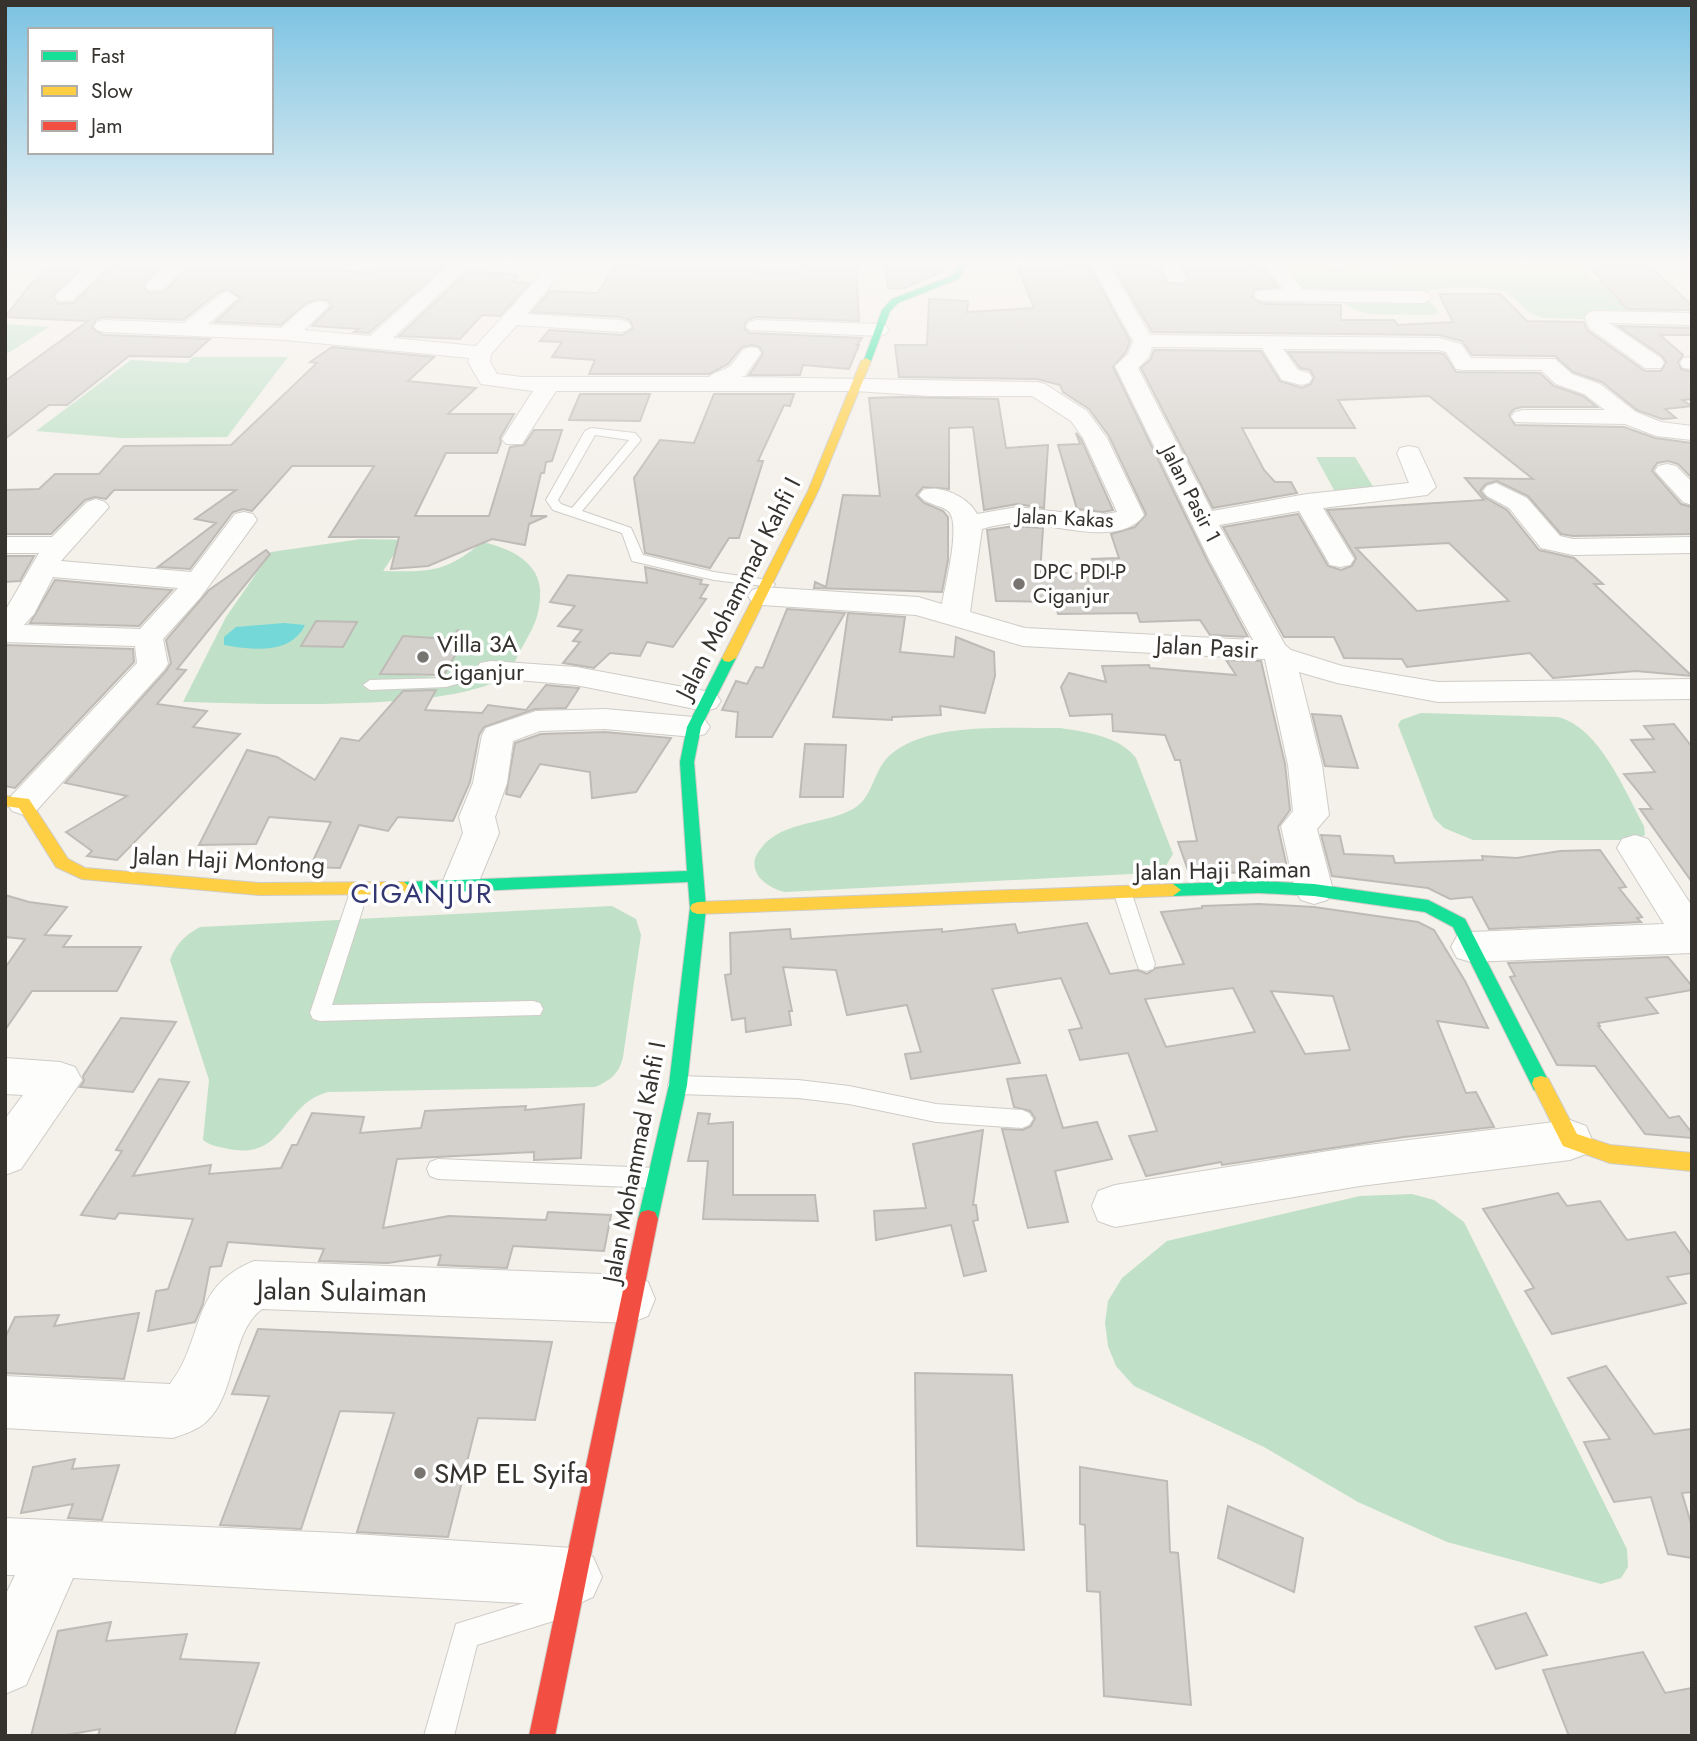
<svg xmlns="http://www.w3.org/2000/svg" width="1697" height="1741" font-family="Jost,sans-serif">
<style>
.green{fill:#c0e1c7;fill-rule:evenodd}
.water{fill:#75d8d8}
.building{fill:#d4d1cc;stroke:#bebbb6;stroke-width:2;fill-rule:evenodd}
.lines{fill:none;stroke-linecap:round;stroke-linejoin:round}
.lane-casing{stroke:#cfccc7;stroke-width:2}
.street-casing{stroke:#cfccc7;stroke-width:2}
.fast-casing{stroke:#cfccc7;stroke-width:2}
.slow-casing{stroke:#cfccc7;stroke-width:2}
.jam-casing{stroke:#cfccc7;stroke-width:2}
.lane{fill:#fdfdfc;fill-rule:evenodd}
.street{fill:#fdfdfc;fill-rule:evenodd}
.fast{fill:#16e098;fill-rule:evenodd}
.slow{fill:#ffcf43;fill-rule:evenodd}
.jam{fill:#f24e42;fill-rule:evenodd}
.poi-dot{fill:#787570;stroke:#fff;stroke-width:2.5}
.labels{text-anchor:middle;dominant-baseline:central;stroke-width:7;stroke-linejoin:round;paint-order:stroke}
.far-street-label{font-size:21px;fill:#36332f;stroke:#fff}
.far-poi-label{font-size:21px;fill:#36332f;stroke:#fff;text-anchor:start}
.street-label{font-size:24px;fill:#36332f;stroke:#fff}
.poi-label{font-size:24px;fill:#36332f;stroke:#fff;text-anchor:start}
.quarter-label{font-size:28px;letter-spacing:2px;fill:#333772;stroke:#fff}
.near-street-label{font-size:28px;fill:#36332f;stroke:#fff}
.near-poi-label{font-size:28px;fill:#36332f;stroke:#fff;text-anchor:start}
</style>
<rect width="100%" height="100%" fill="#f4f0ea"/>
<g class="green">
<path d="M1272,261H1308L1326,267L1374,272L1403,269L1421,261H1583L1576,265L1592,280L1619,283L1659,296L1678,314L1672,322L1544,318C1523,313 1523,303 1507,293C1494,285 1443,287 1428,291L1425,297L1439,312L1434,315L1370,314L1353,309L1342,301L1304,300L1302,308L1264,309L1257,298L1298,285L1289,267Z"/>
<polygon points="5,324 49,327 5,355"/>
<polygon points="193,357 288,357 227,437 121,438 36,431 131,360 187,363"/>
<polygon points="1316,457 1355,457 1375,490 1334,490"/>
<path d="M361,539L417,540L393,556L383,571C428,572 446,573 482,542C507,547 538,561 540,589C541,618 532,629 519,653C516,658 514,667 509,672C470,714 245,703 183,702L226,617L271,552ZM356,622L343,647L301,646ZM404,636L464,639V640L443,677L381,674Z"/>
<path d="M1421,713L1558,717C1600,728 1624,790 1644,826L1645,835L1634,840H1473L1444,828L1434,818L1398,725L1401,720Z"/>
<path d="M1060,728C1086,732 1119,736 1136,758L1173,854L1164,869L1150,873L785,892C769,888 751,877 755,858C774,819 820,827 853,809C873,798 873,771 889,756C927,721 1011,729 1060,728Z"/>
<path d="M612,906L636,919L641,935L623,1057C619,1074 611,1080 595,1087L328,1092C282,1104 286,1160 229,1149C219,1147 211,1146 203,1140L209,1080L170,960C177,943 184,936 200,927Z"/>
<polygon points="1412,1194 1434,1200 1464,1222 1627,1549 1628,1567 1621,1578 1601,1584 1447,1542 1358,1502 1264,1447 1134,1386 1116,1366 1108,1346 1105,1323 1108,1301 1122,1278 1167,1241 1360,1196"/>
</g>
<path class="water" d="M284,623L305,625C291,655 251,650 224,645V637L236,627Z"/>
<g class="building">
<polygon points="58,261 89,261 53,295 58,304 74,303 116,261 167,261 143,284 148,293 164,292 194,261 324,261 324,270 375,272 387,261 447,264 369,333 354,332 359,329 312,326 332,306 328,300 320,299 306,303 281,325 215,322 241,298 227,289 219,292 183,320 104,317 96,319 92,328 103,335 210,339 190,357 129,356 67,405 49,405 5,439 5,381 88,321 5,317 30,285"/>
<polygon points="804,261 856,261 859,321 756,317 747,320 744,328 749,333 862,338 857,345 859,345 849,369 803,365 800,375 749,375 763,354 760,347 752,345 742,347 728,364 709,374 589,374 595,360 552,357 562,342 540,341 549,330 622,335 633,328 630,320 621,317 532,312 550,291 598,293 616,265 794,273 804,266"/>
<polygon points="918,261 942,261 942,272 902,289 888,288 885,265"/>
<polygon points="1246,261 1249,266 1262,266 1278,287 1255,289 1252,297 1263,304 1341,305 1341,320 1394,320 1398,325 1453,322 1439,294 1500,294 1527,321 1584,322 1587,330 1645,371 1661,371 1666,362 1662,356 1618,326 1692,328 1692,335 1660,335 1683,355 1678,362 1681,369 1692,372 1692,399 1682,400 1692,406 1665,409 1676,418 1662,419 1637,410 1602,382 1573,372 1555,356 1472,355 1462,341 1439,335 1152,332 1113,266 1157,266 1168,283 1184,285 1188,277 1178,262"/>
<polygon points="1587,264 1649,266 1692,305 1692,310 1627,309"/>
<polygon points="1067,266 1089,266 1130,341 1126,352 1113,367 1207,560 1248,637 1210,635 1200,620 1140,622 1137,613 1058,614 1055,602 996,601 987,530 1014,526 1043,528 1040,574 1097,573 1092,559 1119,558 1111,534 1135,527 1146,514 1109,436 1089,409 1063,392 1060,385 1037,379 899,377 895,345 927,345 929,299 968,301 967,312 1034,308 1018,268"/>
<polygon points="468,271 519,275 513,282 530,283 500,316 482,315 460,339 399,336"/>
<polygon points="332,347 434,357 408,381 476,388 448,414 514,414 500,438 501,442 497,453 446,453 415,516 489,516 510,447 524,445 534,430 562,430 552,461 546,462 544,473 541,473 531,516 547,516 529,524 525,545 492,539 428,566 391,569 399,537 329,537 374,466 292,466 252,511 243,509 233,512 190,569 158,567 216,523 195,519 236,490 114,490 106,499 95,497 85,500 51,534 5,534 5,490 39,489 55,474 99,474 124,446 231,445 317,363 310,362"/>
<path d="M1154,350L1261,351L1280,381L1302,388L1311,384L1314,377L1310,370L1300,368L1288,352L1438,353L1444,354L1456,372L1540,373L1554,386L1583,396L1597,407H1522L1514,409L1509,415L1515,425L1624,427L1655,438L1692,443V478L1678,464L1668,461L1657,463L1652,471L1681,504L1692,507V534L1573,536L1561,534L1528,496L1497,481L1486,484L1480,491L1486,498L1507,510L1539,550L1574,558L1603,584H1594L1692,676L1636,671L1553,678L1530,653L1407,667L1402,659L1344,658L1334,637H1284L1223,527L1298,514L1328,566L1341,570L1352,566L1356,558L1327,510L1484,500L1465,478L1533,479L1429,396L1338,400L1355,428H1242L1264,470L1275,482H1291L1297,493L1213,508L1141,368L1151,359ZM1449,543L1509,601L1417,611L1356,548Z"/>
<polygon points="580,394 650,394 640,421 569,420"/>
<polygon points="714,394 794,394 790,406 784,405 758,461 763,461 739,538 729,538 710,568 645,553 634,478 660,440 694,443"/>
<polygon points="901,397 998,399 1006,448 1048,445 1044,508 1017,504 984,510 973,427 949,428 949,489 923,487 916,495 924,503 943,511 948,517 948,560 942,592 814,588 815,582 826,587 843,495 880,496 869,398"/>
<polygon points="1076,433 1081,439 1113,510 1103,512 1077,509 1058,445 1080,444"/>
<polygon points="266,550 270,554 177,669 186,670 157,704 207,711 193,727 240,734 117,860 87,856 92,851 66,832 127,796 65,783 166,671 171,663 166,640 209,590"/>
<polygon points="5,556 34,556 20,581 5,582"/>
<polygon points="645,567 702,580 700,584 708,585 700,598 706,599 673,647 647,642 640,656 610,653 594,668 563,663 580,642 573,641 582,630 558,626 575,606 550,602 568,575 647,583"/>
<polygon points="55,580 87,583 172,590 139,626 30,623"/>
<polygon points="787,609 845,613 772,737 736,737 738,712 722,710 736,681 747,684 756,667 763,668"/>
<polygon points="848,613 905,617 900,652 954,657 956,637 994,652 995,676 985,713 940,706 941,715 892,717 892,720 833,717"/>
<polygon points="316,621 357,622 343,647 301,646"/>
<polygon points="458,630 466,636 444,675 380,674 403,636 450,639"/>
<polygon points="5,645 133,649 134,662 15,788 5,786"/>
<polygon points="1226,660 1261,661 1285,764 1290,810 1278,827 1288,872 1189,873 1178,842 1197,841 1180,760 1175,760 1165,735 1113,731 1112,714 1070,716 1061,687 1069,673 1106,682 1102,666 1149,665 1150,668 1236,675"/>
<polygon points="546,685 579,688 566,708 535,709 484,727 479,735 470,782 453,821 398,817 388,831 359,825 340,868 310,867 331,822 269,817 256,844 199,845 247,750 277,757 315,780 341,738 359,741 403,691 436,690 425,710 482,713 488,705 526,710"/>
<polygon points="1312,714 1341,716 1358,768 1325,766"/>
<polygon points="1674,724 1692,747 1692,882 1640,809 1652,809 1624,774 1655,772 1631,740 1654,739 1644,726"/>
<polygon points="605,732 671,738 636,792 592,798 590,772 540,764 520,797 506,794 515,743 541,734"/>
<polygon points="805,744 846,745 843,797 800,797"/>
<polygon points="1321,835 1340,836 1344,854 1393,856 1395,863 1483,860 1482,856 1517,858 1560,851 1600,850 1626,887 1619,888 1642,917 1637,918 1641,922 1489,929 1472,897 1450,899 1428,888 1332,876"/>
<polygon points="5,895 29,902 67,907 45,935 71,936 63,947 141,947 117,991 32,991 5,1030 5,968 25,939 5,937"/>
<path d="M1259,904L1314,907L1418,922L1434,930L1465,981L1488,1028L1437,1021L1466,1093L1476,1092L1494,1127L1404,1137L1222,1165L1221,1162L1146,1176L1129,1136L1157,1131L1128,1053L1080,1060L1069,1030L1082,1028L1061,978L992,989L1020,1063L911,1079L905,1054L921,1052L907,1005L847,1015L836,970L783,967L792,1011H789L791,1025L746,1032L745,1018L732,1020L725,975L731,974L730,933L790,929L791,939L942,929V932L1015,924L1018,933L1087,923L1110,974L1137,970L1147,974L1156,968L1184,964L1161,912L1202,908V906ZM1233,988L1255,1032L1166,1047L1145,999ZM1271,991L1333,996L1350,1050L1305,1054Z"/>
<polygon points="1668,957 1692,986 1692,990 1646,998 1658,1013 1598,1023 1600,1026 1598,1026 1669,1118 1679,1116 1692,1133 1692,1138 1645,1134 1595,1066 1557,1065 1510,977 1515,976 1508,963"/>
<polygon points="121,1018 176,1022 133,1092 80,1087 84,1081 83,1076"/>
<polygon points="1046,1075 1063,1128 1097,1122 1112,1159 1055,1171 1068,1222 1028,1228 1002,1129 1023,1130 1031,1126 1035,1118 1030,1111 1014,1107 1007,1079"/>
<polygon points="159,1079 189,1082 133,1176 211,1165 209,1174 281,1168 292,1145 297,1145 312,1113 364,1117 360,1133 421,1128 425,1111 526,1106 525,1110 584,1104 581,1158 534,1160 534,1152 397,1159 383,1228 449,1216 546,1220 548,1212 611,1215 604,1251 513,1246 507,1268 438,1265 441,1255 388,1263 319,1261 324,1249 228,1242 221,1266 210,1267 203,1304 195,1322 148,1331 156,1291 168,1289 193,1219 119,1213 115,1219 81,1215 122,1151 116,1150"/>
<polygon points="698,1113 710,1114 708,1124 733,1122 733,1195 815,1195 818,1221 703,1219 708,1161 688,1161"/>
<polygon points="983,1130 973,1205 976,1205 978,1220 973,1221 986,1271 964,1276 951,1225 876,1240 874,1211 926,1208 913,1144"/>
<polygon points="1558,1193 1567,1206 1600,1201 1627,1240 1675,1232 1692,1256 1692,1273 1667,1277 1686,1303 1552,1334 1525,1291 1534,1288 1483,1209"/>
<polygon points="139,1313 124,1379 5,1373 5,1338 15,1317 59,1315 54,1326"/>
<polygon points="258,1329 552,1342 535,1420 478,1418 448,1537 357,1532 394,1413 340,1411 301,1529 220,1525 269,1396 232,1394"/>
<polygon points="1606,1366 1654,1434 1692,1429 1692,1492 1682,1493 1692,1527 1692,1558 1668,1554 1651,1497 1614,1502 1584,1442 1610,1439 1568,1378"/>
<polygon points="915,1373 1012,1375 1024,1550 917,1546"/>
<polygon points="75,1459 72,1469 119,1465 102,1520 68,1518 73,1504 21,1513 33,1467"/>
<polygon points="1080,1467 1167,1481 1170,1552 1178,1553 1191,1705 1104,1696 1100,1592 1087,1591 1085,1525 1080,1524"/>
<polygon points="1228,1506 1303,1538 1294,1592 1218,1558"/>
<polygon points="1526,1613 1547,1655 1496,1669 1475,1627"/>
<polygon points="111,1622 106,1641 187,1634 180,1659 259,1663 234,1736 98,1736 100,1729 61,1736 31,1736 58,1631"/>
<polygon points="1643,1652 1665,1693 1692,1688 1692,1736 1569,1736 1543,1670"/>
</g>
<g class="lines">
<g class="lane-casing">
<g id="lane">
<path d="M591,428L635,433L641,440L582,511L631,528L643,555L714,572L768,580L775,584L773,587L714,580L632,561L622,533L553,510L546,500L585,431ZM595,435L629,440L572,508L561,504L558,500Z"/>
<polygon points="491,666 496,667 498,670 496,673 446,687 370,690 363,685 370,680 446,678"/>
<polygon points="360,883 366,884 369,889 332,1005 533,1001 540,1003 543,1009 540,1015 320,1021 313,1019 310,1013 351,889 354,884"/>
<polygon points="1123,887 1129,889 1132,894 1155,964 1153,969 1146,971 1139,969 1137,964 1114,894 1117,889"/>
<polygon points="678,1076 798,1080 849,1086 936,1104 1022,1110 1029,1113 1033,1119 1029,1125 1022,1128 936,1122 849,1104 798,1098 678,1094 671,1091 668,1085 671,1079"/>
<polygon points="438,1159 655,1168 663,1171 666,1178 663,1185 655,1188 438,1179 430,1176 427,1169 430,1162"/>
<polygon points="556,1593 566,1597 570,1607 566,1617 477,1645 454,1736 424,1736 456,1624"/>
</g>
</g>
<g class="street-casing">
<g id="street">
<polygon points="93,261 113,261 72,301 58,301 55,297 58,293"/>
<polygon points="171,261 191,261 162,290 148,290 145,286 148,282"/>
<path d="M454,261H474L393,338L476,346L546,269L516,265L514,261H558L566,268L527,314L621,320L628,322L631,326L628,330L621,332L517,325L491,354L490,362L497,374L522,377H709C715,371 724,371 730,366C741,356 740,344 758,348L761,353L745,376L740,377L1037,382L1045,384L1087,411L1107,438L1144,515C1122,547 1056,525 1025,523C1010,522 996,525 982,529L970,612L1025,628L1253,640L1209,559L1115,366L1128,354L1133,341L1089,261H1107L1150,335L1439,338L1461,344L1471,358L1555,359L1572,374L1600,384L1636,412L1661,422L1692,426V440L1656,436L1625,424L1515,422L1511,417L1515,412L1523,410H1605L1584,394L1556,384L1541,370H1464L1456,369L1446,352L1438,350L1283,349L1298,370L1309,373L1312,378L1309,383L1301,385L1282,380L1262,348L1152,347L1149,357L1138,368L1212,511L1307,494L1409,483L1397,453L1400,448L1409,446L1418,448L1436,487L1427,495L1323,508L1354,559L1350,565L1340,567L1330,565L1299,511L1219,525L1285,645L1291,650L1342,666L1438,682L1692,679V699L1438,702L1337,683L1299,672L1322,765L1329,815L1317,829L1333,890L1327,900L1314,904L1301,900L1295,890L1281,826L1293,811L1288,765L1265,659L1023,646L916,615L762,605L752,602L748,596L752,590L762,587L918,597L942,604C945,586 962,522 948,511C939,504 926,505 919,495L923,490C942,485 968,497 977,514L1017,507L1095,516L1117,512L1083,438L1071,421L1032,396H929L856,391H556L522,444H506L502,439L533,391L481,384L468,362L469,358L286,340L104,332L97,330L94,326L97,322L104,320L184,323L221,294L228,292L238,298L208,324L281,328C294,317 309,297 326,302L329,306L304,330L370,336Z"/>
<polygon points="693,261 801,261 803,264 794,270 702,267"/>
<polygon points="1157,261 1175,261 1186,278 1184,282 1170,282"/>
<polygon points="1262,261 1281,261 1303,290 1424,291 1434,297 1424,303 1264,301 1257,299 1254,295 1257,291 1283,289"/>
<polygon points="1595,311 1692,313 1692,325 1609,323 1661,358 1664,363 1661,368 1645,368 1589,328 1585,317 1588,313"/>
<polygon points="756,320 879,324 886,326 889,330 886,334 879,336 749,330 746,326 749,322"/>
<polygon points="1691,357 1692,369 1683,368 1680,363 1683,358"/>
<polygon points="1667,464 1676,466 1692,482 1692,505 1683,502 1655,471 1658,466"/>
<polygon points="1496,483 1527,498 1560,536 1573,539 1692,537 1692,553 1573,555 1541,548 1509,508 1487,496 1483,491 1487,486"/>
<path d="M96,499L105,502L109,507L61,561L191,572L235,514L244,512L253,514L257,520L200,598L163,639L168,664L164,670L36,811L24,815L12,811L7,803L12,795L137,663L135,646L5,642V611L39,553H5V537H52L87,502ZM53,577L178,588L140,629L24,625L34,614Z"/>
<polygon points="491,661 576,667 705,691 716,694 721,701 716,708 705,711 576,685 480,677 476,670 480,663"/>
<polygon points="605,709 694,717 705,720 710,727 705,734 694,737 605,729 540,731 513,741 507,783 495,817 499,833 472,898 459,902 446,898 440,888 463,833 459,817 473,783 482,735 486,728 536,711"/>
<polygon points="1635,835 1648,839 1692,906 1692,953 1471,962 1457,958 1451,947 1457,936 1471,932 1664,924 1617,848 1622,839"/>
<polygon points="5,1058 60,1062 75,1067 82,1080 21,1169 5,1175 5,1119 23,1095 5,1094"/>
<polygon points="1570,1120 1586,1126 1592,1140 1586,1154 1570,1160 1360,1186 1115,1227 1098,1221 1092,1206 1098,1191 1115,1185 1360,1146"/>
<path d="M254,1261L630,1275L648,1282L655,1299L648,1316L630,1323L262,1309C230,1332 237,1393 207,1421C198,1430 184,1434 173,1438L5,1428V1376L170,1384C206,1337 188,1288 254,1261Z"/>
<polygon points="5,1518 338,1533 573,1548 593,1557 602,1577 593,1597 573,1606 73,1578 26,1685 5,1694 5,1596 15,1575 5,1575"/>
</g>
</g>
<g class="fast-casing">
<g id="fast">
<polygon points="959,261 967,261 960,278 898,303 890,311 871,361 863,363 882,310 892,299 954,275"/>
<polygon points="729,654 736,658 701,727 694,762 706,908 687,1085 658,1219 655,1226 648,1228 641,1226 638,1219 669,1085 690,908 688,882 404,894 396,888 404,882 687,871 680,762 687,727 722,658"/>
<polygon points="1259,881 1314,884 1428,900 1465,919 1550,1084 1548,1090 1541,1092 1534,1090 1453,927 1425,912 1314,896 1259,893 1173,896 1165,890 1173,884"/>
</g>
</g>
<g class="slow-casing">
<g id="slow">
<polygon points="866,358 871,361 818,491 736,658 729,662 724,661 722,658 808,491 861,361"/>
<polygon points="5,796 29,799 68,859 85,868 259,883 404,882 412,888 404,894 259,895 82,879 56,867 19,808 5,806"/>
<polygon points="1173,884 1181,890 1173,896 698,914 692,912 690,908 692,904 698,902"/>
<polygon points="1541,1076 1548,1078 1577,1134 1610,1145 1692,1153 1692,1171 1610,1163 1563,1146 1532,1084 1534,1078"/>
</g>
</g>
<g class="jam-casing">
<polygon id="jam" points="648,1210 655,1212 658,1219 555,1736 529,1736 638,1219 641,1212"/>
</g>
<use href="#lane" class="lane"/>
<use href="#street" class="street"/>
<use href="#fast" class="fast"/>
<use href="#slow" class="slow"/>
<use href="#jam" class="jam"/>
</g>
<linearGradient id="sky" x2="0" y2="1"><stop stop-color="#7ac2e2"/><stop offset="0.52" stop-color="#faf8f6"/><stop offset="1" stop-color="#faf8f6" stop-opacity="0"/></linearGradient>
<rect width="1697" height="505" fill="url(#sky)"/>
<g class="poi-dot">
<circle cx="1019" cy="584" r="7"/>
<circle cx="423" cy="657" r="7"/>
<circle cx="420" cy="1473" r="7"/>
</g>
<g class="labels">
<g class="far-street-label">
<text transform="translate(1191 494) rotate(63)">Jalan Pasir 1</text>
<text transform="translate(1065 518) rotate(3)">Jalan Kakas</text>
</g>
<g class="far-poi-label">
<text x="1033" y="572">DPC PDI-P<tspan x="1033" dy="24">Ciganjur</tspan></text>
</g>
<g class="street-label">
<text transform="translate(738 588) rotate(-63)">Jalan Mohammad Kahfi I</text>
<text transform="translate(1207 647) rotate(3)">Jalan Pasir</text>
<text transform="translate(229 860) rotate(3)">Jalan Haji Montong</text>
<text transform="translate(1223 870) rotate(-1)">Jalan Haji Raiman</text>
<text transform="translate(634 1162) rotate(-79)">Jalan Mohammad Kahfi I</text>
</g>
<g class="poi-label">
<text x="437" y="643">Villa 3A<tspan x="437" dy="28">Ciganjur</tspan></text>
</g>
<g class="quarter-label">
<text x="422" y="893">CIGANJUR</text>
</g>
<g class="near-street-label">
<text transform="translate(342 1291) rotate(1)">Jalan Sulaiman</text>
</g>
<g class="near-poi-label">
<text x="434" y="1473">SMP EL Syifa</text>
</g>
</g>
<rect width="1697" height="1741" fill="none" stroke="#36332f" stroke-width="14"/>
<rect x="28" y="28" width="245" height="126" fill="#ffffff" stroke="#afadac" stroke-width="2"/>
<rect x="42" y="51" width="35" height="10" fill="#16e098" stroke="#afadac" stroke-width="2"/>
<text x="91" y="63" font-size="21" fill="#36332f">Fast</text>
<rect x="42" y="86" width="35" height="10" fill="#ffcf43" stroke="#afadac" stroke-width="2"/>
<text x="91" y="98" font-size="21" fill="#36332f">Slow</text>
<rect x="42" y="121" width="35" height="10" fill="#f24e42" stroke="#afadac" stroke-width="2"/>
<text x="91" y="133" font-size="21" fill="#36332f">Jam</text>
</svg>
